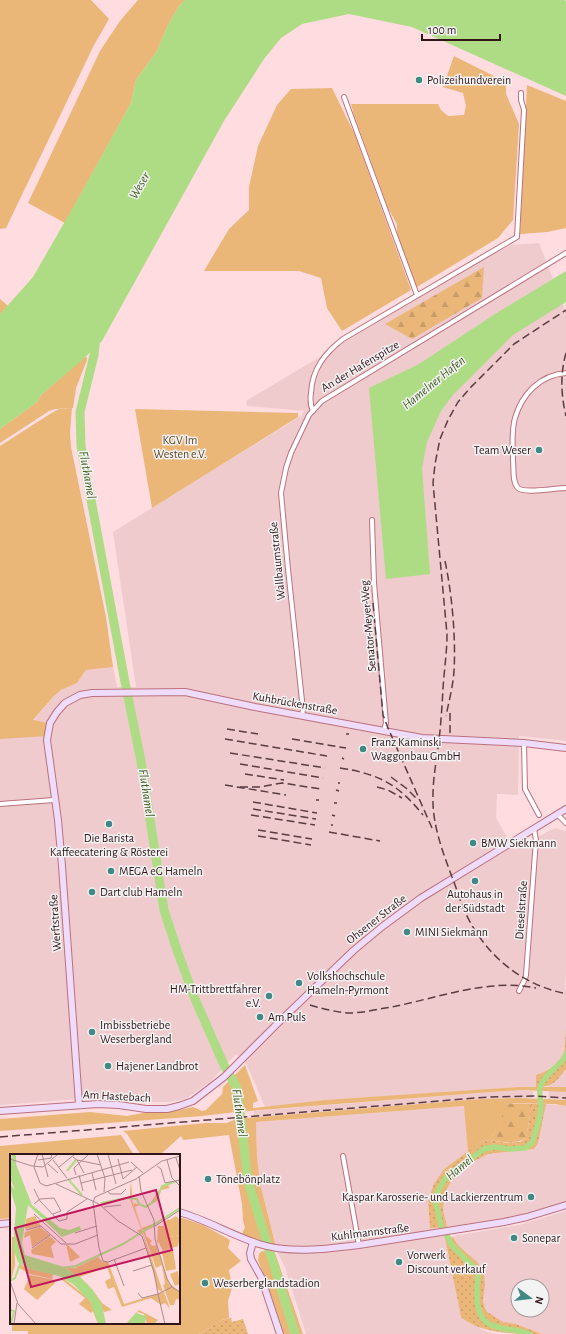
<svg xmlns="http://www.w3.org/2000/svg" width="566" height="1334" font-family="'Alegreya Sans',sans-serif">
<style>
.built{fill:#efcbce;fill-rule:evenodd}
.green{fill:#eab779}
.forest{fill:url(#forest-firs)}
.park{fill:url(#park-dots)}
.water{fill:#aedc84}
.lines{fill:none;stroke-linecap:round;stroke-linejoin:round}
.canal{stroke:#aedc84;stroke-width:5.5}
.river{stroke:#aedc84;stroke-width:9}
.street-casing{stroke:#bb717c;stroke-width:6}
.secondary-casing{stroke:#bb717c;stroke-width:8}
.street{stroke:#fff;stroke-width:4}
.secondary{stroke:#eedcfa;stroke-width:6}
.rail{stroke:#5b3d41;stroke-width:1.5;stroke-dasharray:8 4;stroke-linecap:butt}
.poi-dot{fill:#428986;stroke:#f3f3f3;stroke-width:1.5}
.labels{text-anchor:middle;dominant-baseline:central;stroke-width:3;stroke-linejoin:round;paint-order:stroke}
.poi-label{font-size:12px;fill:#321519;stroke:#f3f3f3;text-anchor:start}
.street-label{font-size:12px;fill:#321519;stroke:#f3f3f3}
.park-label{font-size:12px;fill:#604522;stroke:#f3f3f3}
.water-label{font-size:13px;font-style:italic;fill:#405d21;stroke:#f3f3f3}
.inset-river{fill:none;stroke:#aedc84;stroke-width:2}
.inset-road{fill:none;stroke:#ac8c90;stroke-width:1}
.view{fill:#c2185b;fill-opacity:0.15;stroke:#c2185b;stroke-width:2}
.inset-edge{fill:none;stroke:#321519;stroke-width:2}
</style>
<defs>
<pattern id="forest-firs" width="22" height="20" patternUnits="userSpaceOnUse"><rect width="22" height="20" fill="#eab779"/><path d="M5 1l3.5 6h-7zM16 11l3.5 6h-7z" fill="#c99c68"/></pattern>
<pattern id="park-dots" width="8" height="8" patternUnits="userSpaceOnUse"><rect width="8" height="8" fill="#eab779"/><path d="M2 2h.1M6 6h.1" fill="none" stroke="#c99c68" stroke-width="1.8" stroke-linecap="round"/></pattern>
</defs>
<rect width="100%" height="100%" fill="#fedce0"/>
<g class="built">
<polygon points="539,243 566,312 566,741 519,736 518,795 497,794 496,818 514,849 555,828 566,831 566,972 565,988 566,992 566,1028 564,1054 562,1058 545,1072 537,1075 536,1087 519,1087 389,1096 324,1100 265,1107 247,1065 236,1054 211,1081 186,1099 168,1102 141,1102 106,1097 0,1105 0,723 34,720 54,696 61,690 77,683 86,670 113,667 117,687 136,687 113,532 301,416 304,411 247,406 246,401 487,257 511,245"/>
<polygon points="566,1069 566,1087 547,1087 554,1083"/>
<polygon points="521,1090 533,1091 533,1098 480,1099 254,1118 254,1111"/>
<polygon points="549,1091 566,1092 566,1100 548,1099"/>
<polygon points="546,1104 566,1106 566,1202 512,1217 447,1227 443,1210 445,1192 451,1182 473,1162 487,1154 534,1149"/>
<polygon points="465,1106 468,1152 444,1169 428,1201 430,1228 439,1227 445,1238 461,1317 485,1331 495,1334 306,1334 285,1267 278,1254 260,1183 257,1156 256,1122"/>
<path d="M566,1211V1334H542L516,1324L503,1322L486,1311L483,1301L485,1285L469,1254L459,1246L453,1236L519,1225ZM518,1286H542V1310H518Z"/>
</g>
<g class="green">
<polygon points="0,0 91,0 109,19 94,45 6,228 0,229"/>
<polygon points="138,0 185,0 179,6 168,25 157,51 136,80 131,103 65,223 28,203 100,51 120,21"/>
<polygon points="454,56 506,82 506,94 519,124 513,220 498,238 417,287 397,233 397,224 388,208 354,115 351,104 438,104 441,110 448,116 464,115 466,106 463,93 443,87"/>
<polygon points="527,85 566,101 566,228 547,232 520,234"/>
<polygon points="332,88 355,135 411,290 342,331 327,308 321,278 299,271 204,271 229,229 249,210 249,187 258,146 277,105 291,89"/>
<polygon points="0,299 8,306 0,314"/>
<polygon points="85,357 87,358 87,360 76,388 73,408 55,409 49,411 0,443 0,429 37,402 41,395"/>
<polygon points="72,408 70,432 71,447 106,617 113,667 86,670 77,683 61,690 54,696 33,720 49,723 47,736 0,739 0,446 50,414 59,409"/>
<polygon points="135,409 298,413 298,417 152,508"/>
<polygon points="245,1065 258,1101 253,1103 253,1108 324,1100 519,1087 566,1087 566,1092 521,1090 479,1093 236,1112 202,1116 0,1131 0,1119 90,1112 127,1116 143,1113 165,1113 193,1107 202,1111 206,1110 222,1094 223,1087"/>
<polygon points="521,1098 566,1100 566,1106 554,1104 503,1103 503,1115 499,1127 489,1140 481,1142 468,1152 464,1106 256,1122 257,1156 260,1183 276,1247 240,1237 245,1228 243,1220 242,1204 229,1135 183,1140 181,1136 160,1155 141,1155 127,1134 123,1131 206,1123 227,1123 236,1119 480,1099"/>
<polygon points="121,1135 134,1155 11,1155 11,1218 0,1219 0,1146"/>
<polygon points="179,1217 203,1225 230,1240 228,1248 241,1261 229,1270 232,1288 228,1301 229,1318 222,1320 201,1333 197,1334 28,1334 28,1331 12,1331 12,1323 179,1323"/>
<polygon points="262,1251 275,1253 303,1334 284,1334 266,1281 258,1260 259,1254"/>
</g>
<g class="forest">
<polygon points="484,267 482,298 412,339 385,324"/>
<path d="M503,1103L532,1104L526,1138C515,1145 501,1142 489,1140C500,1126 503,1121 503,1103Z"/>
</g>
<g class="park">
<path d="M566,1028V1069C555,1082 554,1087 536,1087V1075C547,1072 558,1064 564,1054Z"/>
<polygon points="532,1104 546,1104 538,1143 534,1149 488,1154 473,1162 451,1182 445,1192 443,1210 447,1227 430,1228 428,1201 434,1184 444,1169 481,1142 489,1140 506,1143 520,1142 526,1138"/>
<path d="M453,1237L459,1246L477,1262L484,1272L485,1285L483,1301L486,1311L503,1322L516,1324L542,1334C515,1334 481,1334 461,1317L445,1238Z"/>
<polygon points="231,1318 232,1322 243,1319 248,1334 197,1334 201,1333 222,1320"/>
</g>
<g class="water">
<polygon points="185,0 564,0 566,1 566,96 412,27 349,14 302,24 281,38 264,59 224,121 102,341 80,362 41,395 37,402 0,429 0,314 33,277 75,204 131,103 136,80 157,51 168,25 179,6"/>
<polygon points="566,271 566,302 513,335 453,395 441,411 427,442 422,468 430,574 386,579 369,388 419,364 495,314"/>
</g>
<g class="lines">
<path class="canal" d="M530,1334C502,1325 477,1334 477,1295C476,1287 479,1279 478,1270L466,1260L450,1243L449,1239L441,1226L436,1204L437,1193L444,1180L455,1170L484,1149L494,1147L510,1149L525,1148L532,1143C535,1133 539,1123 540,1113C542,1105 539,1096 540,1088C544,1073 561,1067 566,1054"/>
<polyline class="river" points="96,337 94,355 80,412 81,446 125,682 141,761 164,910 178,953 195,999 224,1065 237,1088 248,1181 295,1334"/>
<g class="street-casing">
<g id="street">
<polyline points="344,97 417,295"/>
<path d="M566,373C540,375 522,394 515,418C511,432 513,447 513,461C514,469 512,482 518,488C524,494 556,488 566,488"/>
<path d="M313,411C310,405 310,400 311,393C312,369 325,353 343,339L517,237L524,110L521,100V93"/>
<polyline points="372,520 374,583 386,723 384,730"/>
<polyline points="302,715 303,710 288,569 281,493 286,468 291,453 309,415 322,401 566,253"/>
<polyline points="524,743 525,789 539,815"/>
<polyline points="0,804 54,800"/>
<polyline points="558,815 566,823"/>
<polyline points="519,991 525,979 526,975 536,840 534,829"/>
<polyline points="343,1156 359,1245"/>
</g>
</g>
<g class="secondary-casing">
<g id="secondary">
<polyline points="79,1104 62,866 58,820 47,740 50,723 57,712 65,703 80,695 92,693 185,692 255,707 422,738 524,743 566,748"/>
<polyline points="0,1111 98,1104 119,1105 146,1109 167,1109 179,1106 193,1101 224,1077 278,1023 354,950 383,926 421,898 566,809"/>
<path d="M179,1212C207,1220 231,1235 259,1244C290,1254 327,1249 359,1245L504,1222L527,1217L566,1205"/>
<polyline points="0,1224 11,1223"/>
<polyline points="253,1242 250,1253 251,1259 261,1277 280,1334"/>
</g>
</g>
<use href="#street" class="street"/>
<use href="#secondary" class="secondary"/>
<g class="rail">
<path d="M566,353C560,374 561,395 566,416"/>
<path d="M445,561C452,594 456,638 454,671C453,686 449,701 446,716"/>
<polyline points="373,603 383,715 388,728 432,828"/>
<polyline points="227,729 258,734"/>
<polyline points="450,733 450,711"/>
<polyline points="346,734 349,734"/>
<polyline points="225,739 327,756"/>
<polyline points="292,739 346,748"/>
<polyline points="230,753 325,768"/>
<polyline points="342,758 344,759"/>
<polyline points="240,764 323,778"/>
<path d="M340,768C379,774 398,784 423,815"/>
<polyline points="245,774 284,780"/>
<polyline points="391,777 406,788 416,798"/>
<polyline points="338,783 340,783"/>
<polyline points="225,785 286,795"/>
<polyline points="240,787 259,787 282,783 321,789"/>
<polyline points="377,787 388,790 402,798"/>
<polyline points="336,790 339,791"/>
<polyline points="316,800 319,800"/>
<polyline points="253,802 317,813"/>
<polyline points="334,803 337,803"/>
<polyline points="253,809 316,819"/>
<polyline points="251,815 315,825"/>
<polyline points="332,815 335,816"/>
<polyline points="331,825 333,825"/>
<polyline points="258,830 312,839"/>
<polyline points="329,832 380,841"/>
<polyline points="258,836 311,845"/>
<path d="M563,993C520,984 485,954 466,914C460,902 457,889 452,877C442,850 432,824 433,795C433,777 437,758 439,740C441,723 442,706 443,689C444,671 447,653 447,634L433,483L435,464L440,439L448,420L458,402L470,388L514,344L566,310"/>
<path d="M310,1005C323,1009 336,1012 349,1013C363,1013 378,1009 392,1007C437,998 490,978 536,988"/>
<polyline points="0,1137 488,1097 533,1096 566,1098"/>
</g>
</g>
<g class="poi-dot">
<circle cx="419" cy="80" r="4"/>
<circle cx="539" cy="450" r="4"/>
<circle cx="363" cy="749" r="4"/>
<circle cx="109" cy="824" r="4"/>
<circle cx="473" cy="843" r="4"/>
<circle cx="111" cy="871" r="4"/>
<circle cx="475" cy="881" r="4"/>
<circle cx="92" cy="892" r="4"/>
<circle cx="407" cy="932" r="4"/>
<circle cx="299" cy="983" r="4"/>
<circle cx="269" cy="996" r="4"/>
<circle cx="260" cy="1017" r="4"/>
<circle cx="92" cy="1032" r="4"/>
<circle cx="108" cy="1066" r="4"/>
<circle cx="208" cy="1179" r="4"/>
<circle cx="531" cy="1197" r="4"/>
<circle cx="514" cy="1238" r="4"/>
<circle cx="399" cy="1262" r="4"/>
<circle cx="205" cy="1283" r="4"/>
</g>
<g class="labels">
<g class="poi-label">
<text x="427" y="80">Polizeihundverein</text>
<text x="531" y="450" text-anchor="end">Team Weser</text>
<text x="371" y="742">Franz Kaminski<tspan x="371" dy="14">Waggonbau GmbH</tspan></text>
<text x="109" y="838" text-anchor="middle">Die Barista<tspan x="109" dy="14">Kaffeecatering &amp; Rösterei</tspan></text>
<text x="481" y="843">BMW Siekmann</text>
<text x="119" y="871">MEGA eG Hameln</text>
<text x="100" y="892">Dart club Hameln</text>
<text x="475" y="894" text-anchor="middle">Autohaus in<tspan x="475" dy="14">der Südstadt</tspan></text>
<text x="415" y="932">MINI Siekmann</text>
<text x="307" y="976">Volkshochschule<tspan x="307" dy="14">Hameln-Pyrmont</tspan></text>
<text x="261" y="989" text-anchor="end">HM-Trittbrettfahrer<tspan x="261" dy="14">e.V.</tspan></text>
<text x="268" y="1017">Am Puls</text>
<text x="100" y="1025">Imbissbetriebe<tspan x="100" dy="14">Weserbergland</tspan></text>
<text x="116" y="1066">Hajener Landbrot</text>
<text x="216" y="1179">Tönebönplatz</text>
<text x="523" y="1197" text-anchor="end">Kaspar Karosserie- und Lackierzentrum</text>
<text x="522" y="1238">Sonepar</text>
<text x="407" y="1255">Vorwerk<tspan x="407" dy="14">Discount verkauf</tspan></text>
<text x="213" y="1283">Weserberglandstadion</text>
</g>
<g class="street-label">
<text transform="translate(360 366) rotate(-31)">An der Hafenspitze</text>
<text transform="translate(277 561) rotate(-96)">Wallbaumstraße</text>
<text transform="translate(368 626) rotate(-95)">Senator-Meyer-Weg</text>
<text transform="translate(295 703) rotate(10)">Kuhbrückenstraße</text>
<text transform="translate(521 910) rotate(-86)">Dieselstraße</text>
<text transform="translate(376 919) rotate(-38)">Ohsener Straße</text>
<text transform="translate(55 923) rotate(-94)">Werftstraße</text>
<text transform="translate(117 1096) rotate(3)">Am Hastebach</text>
<text transform="translate(370 1232) rotate(-7)">Kuhlmannstraße</text>
</g>
<g class="park-label">
<text x="180" y="440">KGV Im<tspan x="180" dy="14">Westen e.V.</tspan></text>
</g>
<g class="water-label">
<text transform="translate(140 186) rotate(-60)">Weser</text>
<text transform="translate(434 383) rotate(-39)">Hamelner Hafen</text>
<text transform="translate(87 475) rotate(80)">Fluthamel</text>
<text transform="translate(146 793) rotate(81)">Fluthamel</text>
<text transform="translate(239 1113) rotate(82)">Fluthamel</text>
<text transform="translate(460 1168) rotate(-40)">Hamel</text>
</g>
</g>
<g transform="translate(10 1154)">
<rect width="170" height="170" fill="#fedce0"/>
<path d="M122,27V44L123,49L130,51L125,53L132,74L145,69L144,73L135,77L136,82L142,87L140,89L142,92L146,91L159,129L170,138V146L166,145L164,151H160L153,131L155,130L152,111L146,114L124,52L121,39ZM120,28L122,47L153,138L148,136L133,81L127,77L131,75L121,48L120,43ZM25,62L31,72L15,75L16,65ZM148,72H154L160,83L170,81L168,92L153,97L149,89L147,88ZM30,73L40,81L22,93L20,81L14,84L15,78ZM40,82L46,88L41,92L44,104L22,100L21,96ZM2,83H4L5,111L1,127ZM56,90H57L70,103L60,108ZM163,96L166,115L156,117L152,99ZM88,103L93,108H98L114,150L154,138L160,155L155,149L151,151L141,144L112,153L104,133L98,135L95,127L101,124L97,113L70,123L82,135L92,149L102,156L94,158L82,135L56,114H65ZM10,110L17,114L43,120L42,125L20,120L9,114ZM168,117L170,130L165,132L160,120ZM20,121L45,126V129L27,146L14,135ZM53,124L77,143L83,152L88,170L83,157L81,159L69,150L75,144L52,126ZM129,156L148,166L145,169L137,170L134,160L128,158L115,170Z" fill="#eab779"/>
<path d="M165,27L158,32L160,34L151,36L147,47L139,51L152,32ZM166,62L170,66V81L160,83L154,70L158,65L160,66Z" fill="#eab779"/>
<path d="M2,0H6V10L22,51L50,74L59,76L70,72L71,76L52,83L18,51L12,89L15,101L54,113L72,125L82,135L92,151L96,170H88L80,147L63,130L49,122L17,114L8,108L3,95L6,54L0,34V30L5,36L0,24H2L0,20ZM126,159L136,162L135,170H116Z" fill="#aedc84"/>
<path class="inset-river" d="M57,17L66,6M58,25L72,41M91,49L116,44L127,45L129,50L136,53L147,45L152,32L167,27M52,114L66,112L113,90L170,54M0,127L5,124L11,107M0,156L4,157L1,170"/>
<path class="inset-road" d="M32,0L38,23M87,0L95,24L94,38M98,0L106,30M63,3L67,6L74,19M166,4L170,16M0,5L22,12L33,13L48,0M108,5L113,25L127,13M28,6L41,4L42,0M43,6L57,24M67,6L91,11M157,6L162,24L170,32M121,8L133,19M38,10L48,19M24,12L28,0M147,12L151,15L155,29L170,26M24,13L30,29L36,32L119,8M49,13L65,0M82,19L86,36M66,21L64,14L79,0M69,21L73,37M129,22L131,37L144,66L145,85L157,125L162,133L170,138M71,29L122,16M46,30L89,50L108,67L132,82L144,118L148,140L162,133M24,35L30,47L49,67L57,65V58L77,45M98,37L100,40H111L116,35M83,48L89,94L93,107L98,108L136,94M83,48L85,43L126,25L152,7L170,2M24,50L30,45L44,44L51,57L43,60M94,53L111,51M0,54V88M24,60L56,89M145,72L170,56M16,76L31,72L51,90H65L88,81M65,79L87,72M22,94L40,81M104,105L114,132M123,117L142,111M0,127L8,150L26,170M128,139L132,144L148,140L155,170M4,170L7,149"/>
<path class="view" d="M146,36L162,96L21,133L5,74Z"/>
<rect width="170" height="170" class="inset-edge"/>
</g>
<g transform="translate(530 1298) rotate(105)"><circle r="19" fill="#f3f3f3" stroke="#a69a9c"/>
<path d="M0-3L7 15L0 10L-7 15Z" fill="#428986"/>
<text y="-6" font-size="11" font-weight="bold" text-anchor="middle" fill="#321519">N</text>
</g>
<path d="M422 34v6h78v-6" fill="none" stroke="#321519" stroke-width="2"/>
<text x="428" y="34" font-size="12" fill="#321519" stroke="#f3f3f3" stroke-width="3" paint-order="stroke">100 m</text>
</svg>
